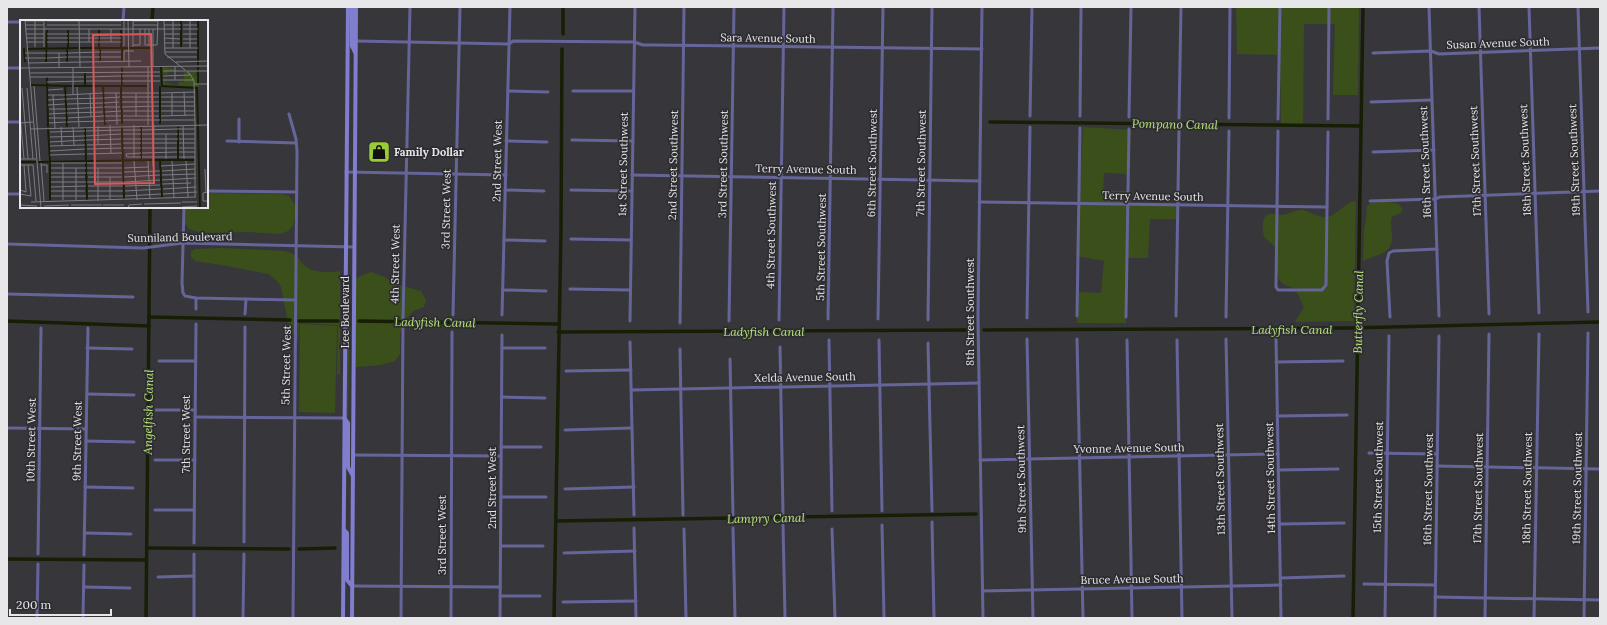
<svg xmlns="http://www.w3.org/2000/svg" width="1607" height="625" font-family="Lora,serif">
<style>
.green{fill:#3b4f1a}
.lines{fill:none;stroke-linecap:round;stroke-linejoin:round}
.canal{stroke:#161f05;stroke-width:3.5}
.minor{stroke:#666599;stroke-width:3}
.secondary{stroke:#817dcf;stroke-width:4}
.labels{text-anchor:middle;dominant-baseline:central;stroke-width:3.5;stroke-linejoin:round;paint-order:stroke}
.street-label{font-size:11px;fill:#e7e7ea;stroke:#2d2d31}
.poi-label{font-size:11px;font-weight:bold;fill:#e7e7ea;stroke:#2d2d31;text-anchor:start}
.water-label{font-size:12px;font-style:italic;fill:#bae676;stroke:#2d2d31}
.inset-river{fill:none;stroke:#161f05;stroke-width:2}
.inset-road{fill:none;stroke:#7d7d81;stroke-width:1}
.view{fill:#da5858;fill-opacity:0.15;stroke:#da5858;stroke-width:2}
.inset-edge{fill:none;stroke:#e7e7ea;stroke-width:2}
</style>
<rect width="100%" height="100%" fill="#37373b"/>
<g class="green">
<polygon points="1236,7 1359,7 1358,95 1333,95 1335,24 1304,24 1303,127 1281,127 1280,55 1237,54"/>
<polygon points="1083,127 1131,130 1129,174 1104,173 1103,191 1128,191 1127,204 1179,205 1178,219 1150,219 1148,258 1128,258 1126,323 1077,323 1078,292 1101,293 1104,261 1076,256"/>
<polygon points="207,193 281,194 289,196 295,205 295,216 293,226 288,231 280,234 248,232 202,233 189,229 184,223 184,207 207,207"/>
<path d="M1356,201L1354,320L1353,321L1295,322L1304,307C1301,302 1298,292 1294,289C1289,285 1282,286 1279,279C1275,270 1278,261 1277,252C1276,244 1269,243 1265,238C1262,233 1261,219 1267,215C1272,213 1278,215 1283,215C1290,214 1296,209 1303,210C1311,212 1319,218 1327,217C1339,215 1344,202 1356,201Z"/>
<path d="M1375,202C1385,203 1398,199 1403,210L1401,213L1392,217C1390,224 1392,230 1392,236C1393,255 1374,255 1363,261L1364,229L1366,220L1367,206L1370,203Z"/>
<path d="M222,248L285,251C299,255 296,258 305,266C315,273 329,273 340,271V374L337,375L338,325L299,323L298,343L289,327L281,287L278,282L269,274L221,265L195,261L191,257V252L195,249Z"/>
<polygon points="371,272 385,277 395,284 421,291 426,300 424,307 413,311 403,323 400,333 400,354 395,361 381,365 356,367 356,278"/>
<polygon points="347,303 349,303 350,309 348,420 347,418"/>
<polygon points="300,324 337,326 335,413 299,412"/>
</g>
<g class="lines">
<g class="canal">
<polyline points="152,21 153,7"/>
<polyline points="563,34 563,7"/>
<polyline points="990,122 1361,126"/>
<polyline points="149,317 290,320"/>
<polyline points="7,321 149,326"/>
<polyline points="299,321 338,321"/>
<polyline points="359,321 558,324"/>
<polyline points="984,330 1349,328 1600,322"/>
<polyline points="558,332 970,330"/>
<polyline points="556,521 976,514"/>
<polyline points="147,548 289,549"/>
<polyline points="299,549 335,548"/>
<polyline points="7,559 146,560"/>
<polyline points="146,618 150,207"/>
<polyline points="554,618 561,229 562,49"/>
<polyline points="1353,618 1363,7"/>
</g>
<g class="minor">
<polyline points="982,7 978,317 983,618"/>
<polyline points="1429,7 1439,316"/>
<polyline points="1479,7 1489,314"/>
<polyline points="1529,7 1539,313"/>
<polyline points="1578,7 1588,312"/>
<polyline points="123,21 124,7"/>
<polyline points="7,22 21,22"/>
<polyline points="356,41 509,44 513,41 634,42 643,45 654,45 982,49"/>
<polyline points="1373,53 1431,51 1439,54 1600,48"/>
<polyline points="7,68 21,68"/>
<polyline points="508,91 548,92"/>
<polyline points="573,91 633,91"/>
<polyline points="1371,102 1432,100"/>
<polyline points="289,114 296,139 297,151 293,618"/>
<polyline points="1030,116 1032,7"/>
<polyline points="1080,116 1081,7"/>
<polyline points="1129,117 1131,7"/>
<polyline points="1179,118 1181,7"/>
<polyline points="1229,118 1230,7"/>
<polyline points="1278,119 1280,7"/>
<polyline points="1328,119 1329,7"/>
<polyline points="7,122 21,122"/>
<polyline points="1278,131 1276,287 1278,290 1322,290 1326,285 1328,132"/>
<polyline points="572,140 633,141"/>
<polyline points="227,141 296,143"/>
<polyline points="506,141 547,142"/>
<polyline points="239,142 239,119"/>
<polyline points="1373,152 1434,150"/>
<polyline points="346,172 506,175"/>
<polyline points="632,175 980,181"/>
<polyline points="505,190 544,191"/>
<polyline points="571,190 632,191"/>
<polyline points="207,191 297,192"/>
<polyline points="7,194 21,194"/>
<polyline points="1370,201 1435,199 1440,197 1600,191"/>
<polyline points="979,202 1327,207"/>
<polyline points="184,207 182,283 183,293 185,296 196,298 295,300"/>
<polyline points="571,239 631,240"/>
<polyline points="504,240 545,241"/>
<polyline points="7,244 143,248 183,243 354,247"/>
<polyline points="570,289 630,290"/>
<polyline points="503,290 546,291"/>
<polyline points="7,294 133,297"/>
<polyline points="196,309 196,298"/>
<polyline points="245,314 246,299"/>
<polyline points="453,315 460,7"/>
<polyline points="502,315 510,7"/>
<polyline points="1077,316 1080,128"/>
<polyline points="1176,316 1179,130"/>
<polyline points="1126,317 1129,129"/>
<polyline points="1226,317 1229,131"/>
<polyline points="1390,317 1387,261 1389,253 1393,251 1437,249"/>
<polyline points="1027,318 1030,127"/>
<polyline points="828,319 833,7"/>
<polyline points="878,319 883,7"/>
<polyline points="779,320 784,7"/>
<polyline points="928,320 932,7"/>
<polyline points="630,321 635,7"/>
<polyline points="729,321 734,7"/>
<polyline points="680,323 684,7"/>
<polyline points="1276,338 1281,618"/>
<polyline points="1027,339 1033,618"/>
<polyline points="1077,339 1083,618"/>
<polyline points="1226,339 1232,618"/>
<polyline points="829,340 832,511"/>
<polyline points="879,340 882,511"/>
<polyline points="1127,340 1132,618"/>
<polyline points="1177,340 1182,618"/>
<polyline points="630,342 634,515"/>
<polyline points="928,343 932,511"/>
<polyline points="780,347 783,514"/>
<polyline points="87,348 132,349"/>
<polyline points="502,348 545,348"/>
<polyline points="680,349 683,515"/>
<polyline points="730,359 733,515"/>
<polyline points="159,361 195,361"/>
<polyline points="1276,362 1343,361"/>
<polyline points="566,371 631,370"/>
<polyline points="632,390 979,383"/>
<polyline points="87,394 134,395"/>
<polyline points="502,397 545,398"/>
<polyline points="156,410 195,410"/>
<polyline points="1277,416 1347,415"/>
<polyline points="195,417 344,418"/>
<polyline points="7,428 86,429"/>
<polyline points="565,430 632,428"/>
<polyline points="86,441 134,442"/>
<polyline points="501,447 541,447"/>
<polyline points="1369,453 1437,454"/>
<polyline points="353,455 501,456"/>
<polyline points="155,460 195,460"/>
<polyline points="980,460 1278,454"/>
<polyline points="1437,466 1600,469"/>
<polyline points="1278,470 1338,469"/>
<polyline points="85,487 133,488"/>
<polyline points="565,489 634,487"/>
<polyline points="501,497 546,497"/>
<polyline points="155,510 194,510"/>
<polyline points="932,522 934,618"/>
<polyline points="1280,524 1344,523"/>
<polyline points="783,525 785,618"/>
<polyline points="882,525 884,618"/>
<polyline points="634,528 636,618"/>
<polyline points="733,528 735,618"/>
<polyline points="684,529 686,618"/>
<polyline points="832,529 835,618"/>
<polyline points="85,533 131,534"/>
<polyline points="244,542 245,327"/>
<polyline points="194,543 196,324"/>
<polyline points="501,546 543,546"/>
<polyline points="564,553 635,551"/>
<polyline points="38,554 41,328"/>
<polyline points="84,555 88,328"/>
<polyline points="158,577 194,576"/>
<polyline points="1281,578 1344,576"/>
<polyline points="1364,584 1435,585"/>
<polyline points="352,586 500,587"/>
<polyline points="84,587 130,588"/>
<polyline points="983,591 1281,585"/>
<polyline points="500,596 540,596"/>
<polyline points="1435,597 1600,600"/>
<polyline points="563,602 636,601"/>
<polyline points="37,618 38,564"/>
<polyline points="83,618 84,565"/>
<polyline points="194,618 194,554"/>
<polyline points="243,618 244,554"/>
<polyline points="401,618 403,319 410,7"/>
<polyline points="451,618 452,332"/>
<polyline points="500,618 502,335"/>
<polyline points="1385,618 1389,336"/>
<polyline points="1435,618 1439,336"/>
<polyline points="1485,618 1489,334"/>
<polyline points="1534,618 1539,334"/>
<polyline points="1584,618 1588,333"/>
</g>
<g class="secondary">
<polyline points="352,7 352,46 355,52"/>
<polyline points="344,418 348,423 348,467 353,476"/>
<polyline points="344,530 347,533 347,580 352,586"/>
<polyline points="343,618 348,7"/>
<polyline points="352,618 356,7"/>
</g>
</g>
<defs>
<g id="shop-square" transform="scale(1.15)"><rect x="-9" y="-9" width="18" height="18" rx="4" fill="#99cb36" stroke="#2d2d31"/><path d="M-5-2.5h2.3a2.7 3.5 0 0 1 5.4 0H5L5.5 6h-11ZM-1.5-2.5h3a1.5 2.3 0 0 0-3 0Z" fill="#111"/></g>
</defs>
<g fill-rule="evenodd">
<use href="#shop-square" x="379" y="152"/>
</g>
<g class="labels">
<g class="street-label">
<text transform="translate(768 38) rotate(1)">Sara Avenue South</text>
<text transform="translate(1498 43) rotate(-2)">Susan Avenue South</text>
<text transform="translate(1525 160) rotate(-92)">18th Street Southwest</text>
<text transform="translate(1574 160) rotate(-92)">19th Street Southwest</text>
<text transform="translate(497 161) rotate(-89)">2nd Street West</text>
<text transform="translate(1475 161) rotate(-92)">17th Street Southwest</text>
<text transform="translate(1425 162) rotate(-92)">16th Street Southwest</text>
<text transform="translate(872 163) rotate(-89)">6th Street Southwest</text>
<text transform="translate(921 163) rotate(-89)">7th Street Southwest</text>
<text transform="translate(623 164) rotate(-89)">1st Street Southwest</text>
<text transform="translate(723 164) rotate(-89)">3rd Street Southwest</text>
<text transform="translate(673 165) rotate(-89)">2nd Street Southwest</text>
<text transform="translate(806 169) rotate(1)">Terry Avenue South</text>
<text transform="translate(1153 196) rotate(1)">Terry Avenue South</text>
<text transform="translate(446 209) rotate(-89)">3rd Street West</text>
<text transform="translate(771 235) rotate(-89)">4th Street Southwest</text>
<text transform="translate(180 237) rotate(-1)">Sunniland Boulevard</text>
<text transform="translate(821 247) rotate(-89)">5th Street Southwest</text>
<text transform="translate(395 264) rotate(-89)">4th Street West</text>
<text transform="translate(345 312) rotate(-90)">Lee Boulevard</text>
<text transform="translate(970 312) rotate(-90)">8th Street Southwest</text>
<text transform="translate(286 365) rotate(-89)">5th Street West</text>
<text transform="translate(805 377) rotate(-1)">Xelda Avenue South</text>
<text transform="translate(186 434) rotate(-90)">7th Street West</text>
<text transform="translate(31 440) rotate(-89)">10th Street West</text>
<text transform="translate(77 441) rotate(-89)">9th Street West</text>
<text transform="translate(1129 448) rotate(-1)">Yvonne Avenue South</text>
<text transform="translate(1378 477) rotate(-89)">15th Street Southwest</text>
<text transform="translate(1270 478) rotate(-91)">14th Street Southwest</text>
<text transform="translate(1021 479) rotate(-91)">9th Street Southwest</text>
<text transform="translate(1220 479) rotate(-91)">13th Street Southwest</text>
<text transform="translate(492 488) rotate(-90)">2nd Street West</text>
<text transform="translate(1478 488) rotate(-89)">17th Street Southwest</text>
<text transform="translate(1527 488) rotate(-89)">18th Street Southwest</text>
<text transform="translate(1577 488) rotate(-89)">19th Street Southwest</text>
<text transform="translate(1428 489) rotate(-89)">16th Street Southwest</text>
<text transform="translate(442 535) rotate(-90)">3rd Street West</text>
<text transform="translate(1132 579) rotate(-1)">Bruce Avenue South</text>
</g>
<g class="poi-label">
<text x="394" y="152">Family Dollar</text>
</g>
<g class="water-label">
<text transform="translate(1175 124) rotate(1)">Pompano Canal</text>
<text transform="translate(1358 312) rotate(-89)">Butterfly Canal</text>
<text transform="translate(435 322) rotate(1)">Ladyfish Canal</text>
<text x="1292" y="329">Ladyfish Canal</text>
<text x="764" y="331">Ladyfish Canal</text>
<text transform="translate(148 412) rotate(-89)">Angelfish Canal</text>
<text transform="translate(766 518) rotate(-1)">Lampry Canal</text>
</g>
</g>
<g transform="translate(20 20)">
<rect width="188" height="188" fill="#37373b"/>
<path d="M142,47L155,49V51H148L147,55L143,53V55L145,63L157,65L160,61L164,63V51H178L174,55L179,56V67L143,65Z" fill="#3b4f1a"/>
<path class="inset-river" d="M178,0V45M48,10V28M79,10V28M161,27V0M4,28L5,42M47,28V42M60,28H133M80,28V41M101,28V10M8,29L58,28M102,41V28M26,42L27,10M102,47V66M141,47L142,66L177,68L180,188M178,47V64M65,52V66M27,57L28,107M11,65L52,66M45,66L47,107M53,66H127M83,66L85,105M101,66L102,104M140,104V66M102,106L104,180M121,106V139M65,107L67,180M158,107V140M28,109L30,141M134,140H174M30,141V180M140,141L142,178M0,142H16M18,142L133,140"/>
<path class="inset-road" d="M5,0L21,188M59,0L60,47M108,0L109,47M144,0L145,34L170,54L174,61L175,104M5,1H24V27M27,1H101M113,1H138M6,5H24M27,5H101M113,5H138M144,5H161M163,5H177M5,9H144M69,9V22M91,9V22M125,9V25H137L138,0M133,9V46M144,9H161M163,9H178M6,14H24M27,14H48M49,14H79M79,14H101M144,14H160M163,14H177M7,18H24M27,18H48M49,18H79M80,18H101M144,18L160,19M163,19H177M7,22H24M27,22H48M49,22H79M79,22H101M144,23H160M163,23H177M113,25H120V9M129,25V9M104,26V0M15,27V0M113,27V0M144,28H178M153,28V0M170,28V0M81,32H101M145,32H177M5,33H26M27,33H47M39,33V47M48,33L80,32M48,37H80M81,37H101M147,37H177M5,38H26M27,38L47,37M104,41V31H114M156,42L188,41M8,43L121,41M155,46V60M128,47V105M0,48L188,46M53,48V74M143,51H165M167,51H188M9,53L140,52M102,56H140M143,56L171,55M10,57H64M66,57L101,56M143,60H174M66,61H101M102,61H140M27,62L64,61M175,64H188M14,66L20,141M57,67L59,107M2,68L8,139M7,68L13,139M28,70L43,69M164,72L165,96M84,73H100M96,73L97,105M102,73H139M116,73V96M141,73L175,72M152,73V96M188,73V98M70,74L71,97M28,75H45M33,75L35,108M46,75L83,73M102,77H139M141,77H175M84,78L100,77M46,79L83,78M28,80L45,79M102,82H139M141,82H175M84,83L99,82M47,84L83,83M28,85L45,84M141,86H175M84,87H100M102,87L139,86M29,89H46M47,89L83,87M103,91H139M141,91H175M85,92L101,91M47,93L83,92M29,94L46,93M0,95L4,139M85,96H101M103,96H139M141,96L175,95M29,98H46M48,98L84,96M103,100H140M141,100H175M85,101L101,100M47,102L84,101M0,103L13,102M29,103L46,102M175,104V177M90,105L91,133M114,105V137M163,105L164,139M78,106V124M41,107L42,126M53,107L54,125M10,109L188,105M158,109H175M103,110H121M122,110L158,109M66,111L101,110M30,112L65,111M103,114H121M122,114H158M146,114V139M159,114H175M66,116L101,114M30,117L65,116M103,119H121M122,119H158M159,119H175M66,120L101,119M30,122L65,120M103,123H121M122,123H157M159,123H175M67,125L101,124M30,126L65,125M103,128H121M122,128H157M159,128H175M67,129L101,128M30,131L65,129M159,132H175M121,133L106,134L107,137H121M122,133L157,132M67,134L102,133M30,135L65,134M122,137H157M159,137H175M0,139H16M114,141L117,180M128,141L130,179M152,141L154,178M166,141L168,177M21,143L24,181M31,143H66M43,143V180M67,143H102M0,145H13M13,145L16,181M21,145H27V153M133,146L134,105M141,146L175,144M31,148H66M56,148V181M67,148H102M78,148V181M104,148L129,147M185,149L186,172M142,151L175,149M104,152L140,151M31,153H66M67,153H102M142,155L176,154M31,157H65M68,157H102M90,157V180M104,157L140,155M142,160L176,158M31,162H66M67,162H103M104,162L140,160M142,164L171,163M68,166H103M105,166L140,165M31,167L66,166M143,169L176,167M0,170L6,172L4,145M31,171H65M68,171H103M105,171L141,169M188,172L183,173V181H188M0,174L11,176L8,145M143,174L177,172M31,176H66M68,176H103M105,176L141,174M11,182L176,177M162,182H177M124,184L161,183M0,185L17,186M51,185H82M83,185H104M24,186L49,185M162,187L177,186M108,188L109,185L122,184"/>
<path class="view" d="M131,14L134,163L75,164L73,15Z"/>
<rect width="188" height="188" class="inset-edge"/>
</g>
<rect width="1607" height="625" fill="none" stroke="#e7e7ea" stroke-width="16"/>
<path d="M10 609v6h101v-6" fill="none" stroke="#e7e7ea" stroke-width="2"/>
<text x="16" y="609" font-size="12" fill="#e7e7ea" stroke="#2d2d31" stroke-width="3" paint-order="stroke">200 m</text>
</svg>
